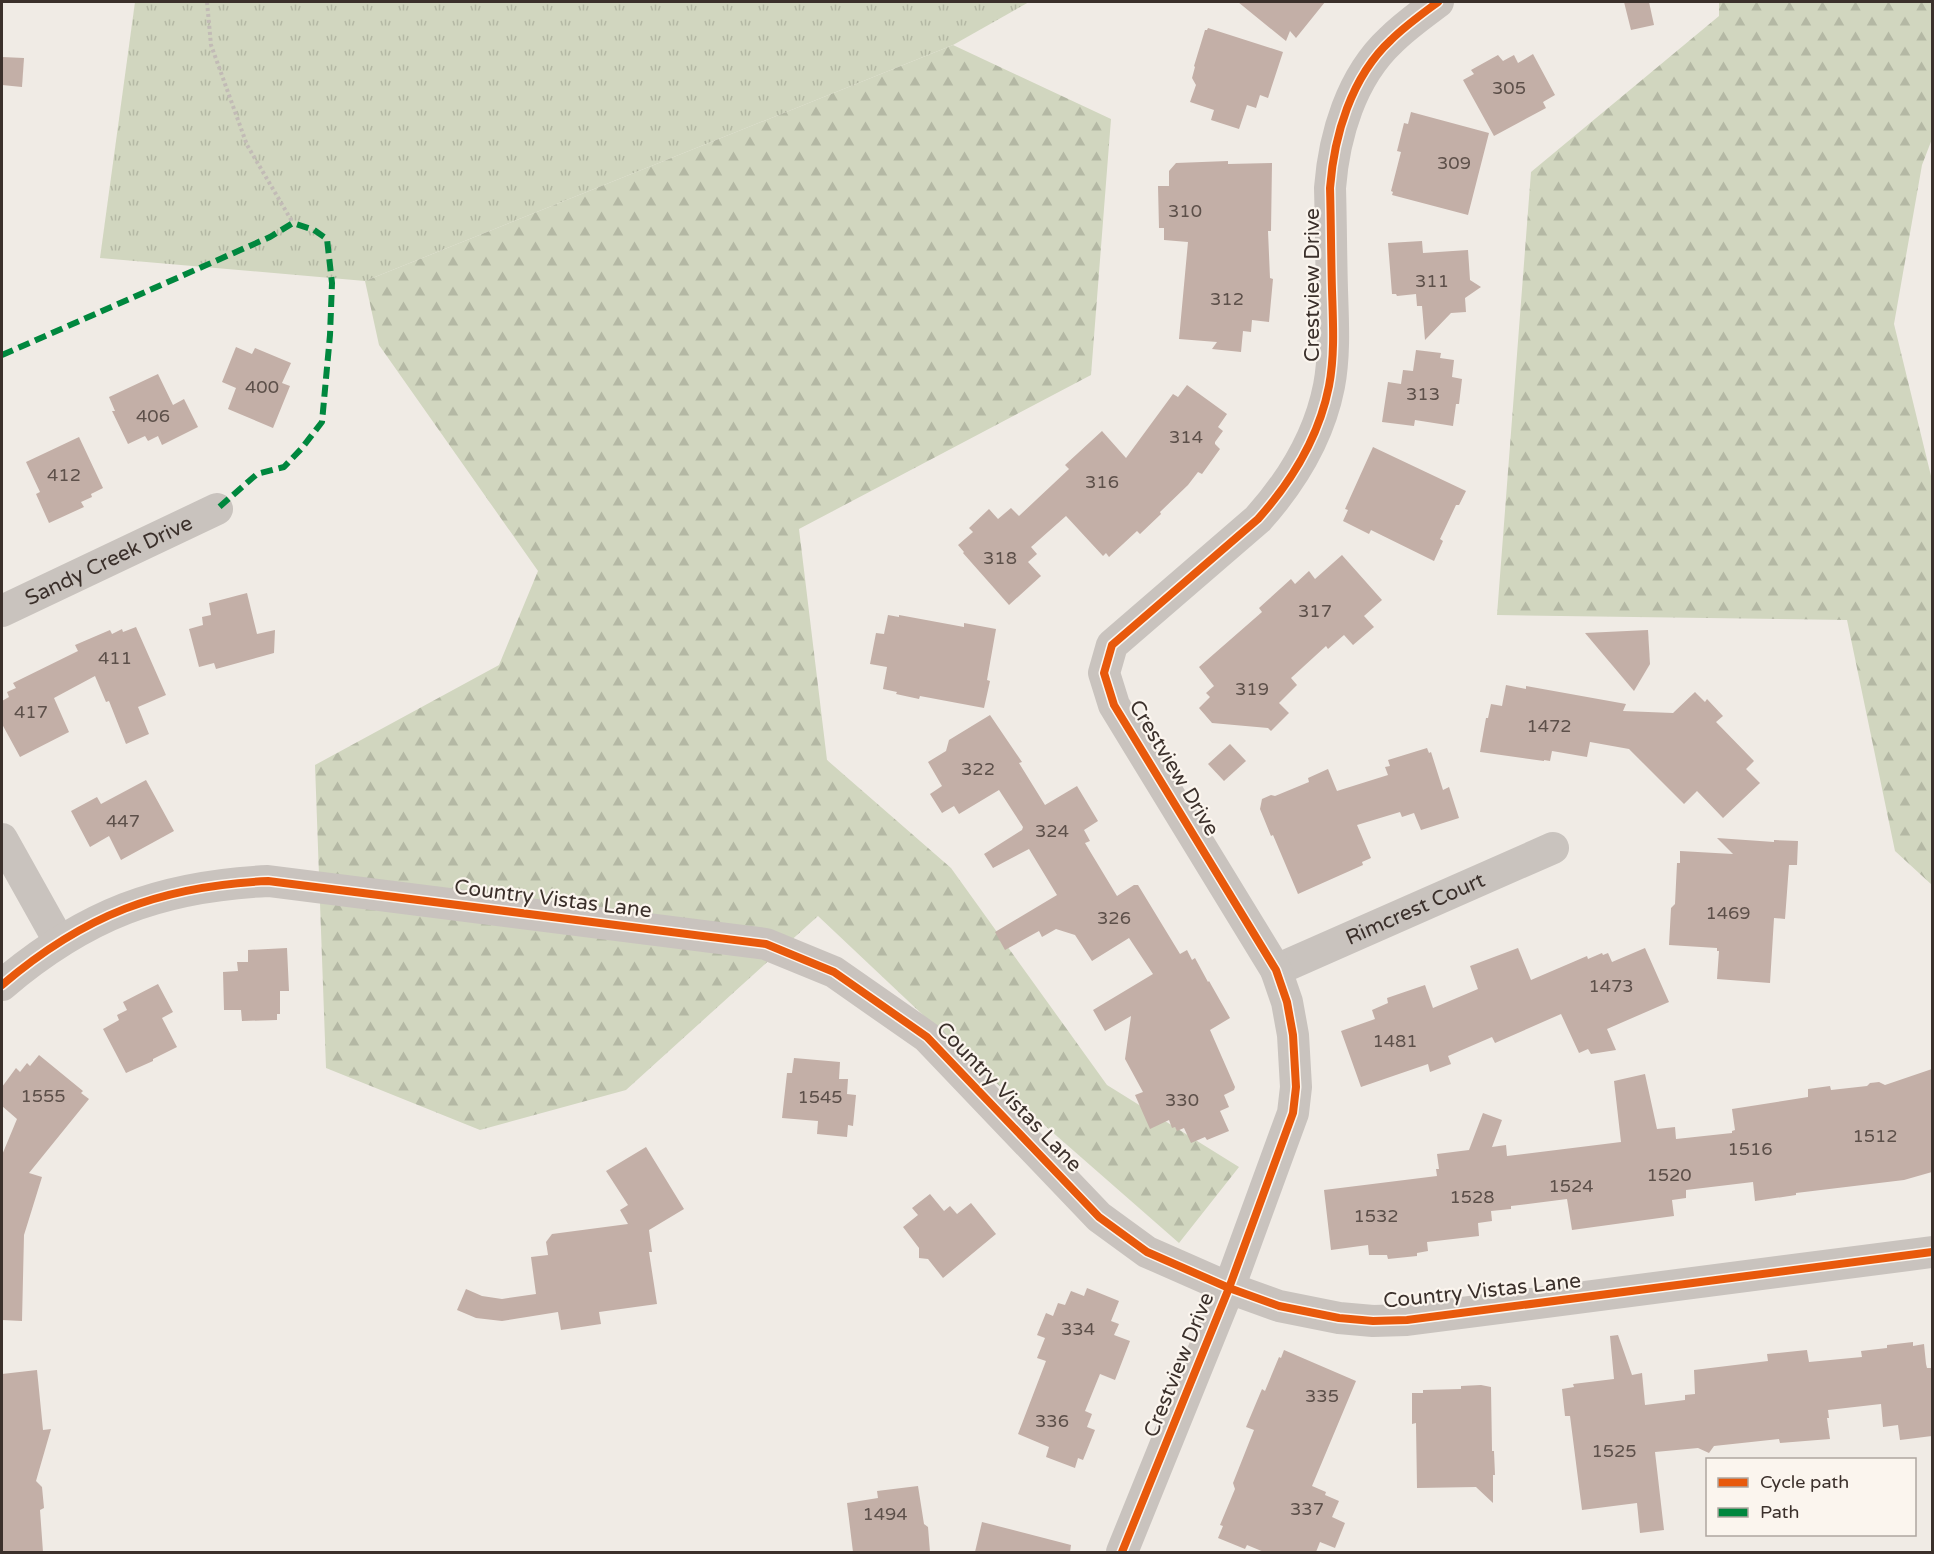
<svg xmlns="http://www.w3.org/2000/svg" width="1934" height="1554" font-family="'Varela Round',sans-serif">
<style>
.grass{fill:url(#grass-tufts)}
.forest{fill:url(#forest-firs)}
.building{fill:#c3afa7}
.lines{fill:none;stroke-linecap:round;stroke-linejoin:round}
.path{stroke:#c2bbb6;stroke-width:4;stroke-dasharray:3 3;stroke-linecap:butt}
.minor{stroke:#c9c3be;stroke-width:32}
.quiet{stroke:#00873e;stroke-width:6;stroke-dasharray:12 6;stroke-linecap:butt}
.cycleway-casing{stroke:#fbf5ee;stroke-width:11}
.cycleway{stroke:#e8590c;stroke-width:8}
.labels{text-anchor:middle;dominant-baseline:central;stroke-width:4.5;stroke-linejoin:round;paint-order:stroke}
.number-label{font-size:18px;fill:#5d504a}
.street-label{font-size:21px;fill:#3b302b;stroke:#fbf5ee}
</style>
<defs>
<pattern id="grass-tufts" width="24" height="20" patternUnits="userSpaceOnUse" patternTransform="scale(1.5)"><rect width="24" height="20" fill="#d1d6bf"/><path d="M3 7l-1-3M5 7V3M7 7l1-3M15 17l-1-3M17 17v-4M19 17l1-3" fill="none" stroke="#b4b8a4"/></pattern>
<pattern id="forest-firs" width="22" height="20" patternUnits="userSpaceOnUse" patternTransform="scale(1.5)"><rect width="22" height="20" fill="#d1d6bf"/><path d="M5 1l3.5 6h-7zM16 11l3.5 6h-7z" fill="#b4b8a4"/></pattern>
</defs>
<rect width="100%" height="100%" fill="#f0ebe5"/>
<polygon class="grass" points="135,2 1029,2 953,45 365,281 100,258"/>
<g class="forest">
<polygon points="1719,2 1932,2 1932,139 1922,165 1894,324 1932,480 1932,885 1895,851 1847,620 1497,615 1531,172 1719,16"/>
<polygon points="953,45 1111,119 1091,375 799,529 827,760 951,868 1107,1085 1239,1167 1179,1243 977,1066 818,916 626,1090 480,1130 326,1068 315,765 499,665 538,571 379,345 365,281"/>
</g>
<g class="building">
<polygon points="1238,2 1325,2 1296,38 1290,31 1286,41"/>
<polygon points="1624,2 1649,2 1654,25 1631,30"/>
<polygon points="1208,28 1283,52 1268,98 1260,95 1256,108 1247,105 1239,129 1211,120 1214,110 1190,102 1196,85 1192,78 1195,67 1194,66 1205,30 1207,30"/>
<polygon points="1533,54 1555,95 1543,102 1546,108 1494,136 1463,80 1474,74 1471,70 1498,55 1503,61 1514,55 1518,63"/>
<polygon points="2,57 24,58 22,87 2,85"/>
<polygon points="1411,112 1489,133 1468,215 1392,195 1393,192 1391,191 1401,152 1397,151 1404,123 1408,124"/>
<polygon points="1228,161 1228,164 1272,163 1271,231 1268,231 1270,278 1273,279 1269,322 1252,320 1251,332 1243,331 1241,352 1212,349 1217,342 1179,339 1188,242 1164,240 1164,228 1159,228 1158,186 1169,186 1169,171 1176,163"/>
<polygon points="1422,241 1423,253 1468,250 1470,280 1481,287 1465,298 1466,312 1451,313 1425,340 1422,306 1417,306 1416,294 1397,296 1396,294 1392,294 1388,243"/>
<polygon points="236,347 252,354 255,348 291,363 282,383 290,386 273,428 228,409 236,388 222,382"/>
<polygon points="1416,350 1441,353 1440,358 1454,360 1452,377 1462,379 1459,404 1456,404 1453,426 1415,420 1414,426 1382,422 1388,382 1401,384 1403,370 1413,371"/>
<polygon points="158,374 173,405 184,399 198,427 162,445 158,436 148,441 145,436 128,444 112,411 115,411 109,397"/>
<polygon points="1187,385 1227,414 1218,427 1223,431 1215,442 1215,444 1220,449 1202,474 1198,472 1188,485 1160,512 1161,514 1140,534 1137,531 1109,557 1106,553 1103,556 1066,516 1031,547 1037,554 1028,562 1041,576 1009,605 963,553 964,552 958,545 973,532 969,528 989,509 998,519 1011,508 1019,516 1069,469 1065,465 1102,431 1126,458 1173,394 1178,397"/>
<polygon points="79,437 103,488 91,494 92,497 81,502 84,507 49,523 36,494 40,492 26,462"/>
<polygon points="1373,447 1466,491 1459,505 1456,505 1440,539 1443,541 1434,561 1371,530 1369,534 1343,521 1348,510 1345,509"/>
<polygon points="1342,555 1382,600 1364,616 1374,627 1353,645 1344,635 1328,649 1326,646 1291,678 1297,685 1279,703 1289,713 1271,731 1268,728 1212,723 1199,708 1210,697 1206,693 1214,686 1199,667 1262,612 1259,608 1291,579 1295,584 1309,571 1315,579"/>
<polygon points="247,593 257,634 275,630 274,653 216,669 214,663 199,667 189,629 203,625 202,617 211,615 209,603"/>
<polygon points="888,615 899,617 899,615 964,627 964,623 996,629 987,680 990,681 984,708 920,696 919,699 896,694 897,692 883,689 887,667 870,664 876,633 884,634"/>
<polygon points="136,627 166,695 138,707 149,734 126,744 109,701 106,702 95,676 54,698 69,732 20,757 2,724 2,701 9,697 7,692 16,688 13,683 78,651 75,645 110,630 112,634 122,629 123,632"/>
<polygon points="1648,630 1650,664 1634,691 1585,633"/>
<polygon points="1506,685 1526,689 1526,686 1626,704 1623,711 1673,713 1695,692 1705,702 1707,699 1723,716 1716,722 1754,761 1746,769 1760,783 1723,818 1697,791 1684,804 1629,749 1590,742 1587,757 1552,751 1550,761 1544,760 1544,761 1480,752 1486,718 1488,718 1491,704 1502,706"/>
<polygon points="990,715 1022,762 1019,763 1045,805 1077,786 1098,821 1084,830 1090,841 1085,843 1117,896 1134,885 1138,885 1180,954 1187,950 1192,960 1195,958 1208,982 1209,981 1230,1018 1210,1030 1235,1087 1234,1090 1224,1095 1229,1107 1220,1111 1229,1131 1207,1140 1205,1137 1191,1143 1184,1128 1177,1131 1175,1127 1172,1128 1169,1120 1150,1129 1135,1095 1143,1092 1125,1059 1131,1016 1105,1031 1093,1010 1153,974 1129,938 1092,961 1075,935 1056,929 1042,937 1039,931 1005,950 995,932 1057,895 1029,849 993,868 984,854 1022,830 1023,827 999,790 959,814 954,806 942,813 930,794 942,786 928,762 946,751 949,740"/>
<polygon points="1230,744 1246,761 1224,781 1208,764"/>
<polygon points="1427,748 1429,753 1431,752 1443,790 1449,787 1459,818 1421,830 1414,813 1402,817 1400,812 1357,825 1371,858 1362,862 1363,865 1298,894 1273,835 1271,836 1260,809 1262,799 1271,795 1275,796 1309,782 1308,778 1328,769 1337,791 1388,775 1385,767 1390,766 1388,760"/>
<polygon points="146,780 174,831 121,860 109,836 90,847 71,811 97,797 101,804"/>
<polygon points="1717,838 1774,842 1774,840 1798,841 1797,865 1789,865 1785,919 1774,918 1770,983 1717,979 1719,951 1717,951 1717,948 1669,945 1671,908 1675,904 1677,863 1680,863 1680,851 1733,854"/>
<polygon points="287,948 289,991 280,991 280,1014 277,1014 277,1020 242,1021 241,1010 224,1010 223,972 238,971 237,962 248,962 248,950"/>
<polygon points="1518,948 1531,980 1587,956 1588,959 1602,953 1603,955 1608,953 1612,962 1645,948 1669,1002 1607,1029 1616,1050 1591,1054 1588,1049 1579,1053 1561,1014 1495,1043 1492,1037 1448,1056 1451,1064 1430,1072 1428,1064 1361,1087 1341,1031 1375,1019 1372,1010 1388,1003 1387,998 1425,985 1433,1008 1478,989 1470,966"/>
<polygon points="158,984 173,1012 162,1018 177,1047 153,1059 153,1061 126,1073 103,1029 119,1020 117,1015 127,1010 123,1002"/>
<polygon points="39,1055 83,1091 81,1093 89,1099 29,1173 42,1177 24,1235 22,1321 2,1320 2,1155 17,1119 2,1106 2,1087 16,1068 20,1072 27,1063 30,1066"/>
<polygon points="794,1058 840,1062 839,1079 848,1079 847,1094 856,1095 853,1126 848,1125 847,1137 817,1134 818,1121 782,1118 787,1073 792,1073"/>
<polygon points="1932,1069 1932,1172 1904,1180 1796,1193 1796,1195 1755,1201 1753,1182 1686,1190 1686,1198 1672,1200 1674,1216 1572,1230 1567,1199 1511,1206 1511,1209 1491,1211 1492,1221 1478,1223 1479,1236 1427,1242 1428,1251 1417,1253 1417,1256 1388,1259 1387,1255 1369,1255 1368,1245 1331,1250 1324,1190 1437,1176 1436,1169 1439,1169 1437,1154 1469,1150 1483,1113 1502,1120 1492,1147 1506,1145 1507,1156 1621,1142 1614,1081 1645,1074 1657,1129 1675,1127 1676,1139 1732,1133 1732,1131 1735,1130 1732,1109 1808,1097 1808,1089 1830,1086 1831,1090 1867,1086 1870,1083 1879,1082 1885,1085"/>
<polygon points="646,1147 684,1209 649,1230 652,1252 649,1252 657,1304 599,1312 601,1324 561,1330 558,1312 502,1321 476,1318 457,1310 466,1289 482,1296 502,1299 536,1294 531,1257 548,1255 546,1242 552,1234 628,1224 620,1210 628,1205 606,1171"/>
<polygon points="930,1194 944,1211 950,1206 957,1214 971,1203 996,1234 943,1278 928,1259 919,1258 919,1248 903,1227 918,1215 912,1208"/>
<polygon points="1087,1288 1119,1301 1111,1321 1119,1324 1114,1335 1130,1341 1115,1380 1100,1374 1085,1411 1092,1414 1087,1427 1095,1430 1083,1460 1078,1458 1075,1468 1046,1457 1049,1447 1018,1434 1046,1361 1037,1358 1045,1338 1037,1335 1046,1313 1053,1316 1058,1303 1065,1305 1071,1291 1084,1296"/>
<polygon points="1618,1335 1632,1375 1642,1373 1645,1405 1685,1400 1685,1395 1695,1394 1694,1370 1768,1361 1767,1354 1807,1350 1809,1362 1862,1357 1861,1351 1887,1348 1887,1345 1913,1342 1913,1346 1924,1344 1926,1364 1927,1368 1932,1368 1932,1436 1900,1440 1898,1425 1883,1427 1881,1404 1828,1410 1829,1418 1827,1418 1830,1439 1780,1443 1779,1439 1714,1446 1709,1453 1698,1448 1655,1452 1664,1530 1640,1533 1637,1503 1582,1510 1570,1416 1565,1416 1562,1389 1574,1387 1573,1384 1614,1379 1610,1336"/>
<polygon points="1284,1350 1356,1381 1312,1486 1326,1492 1325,1495 1339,1501 1332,1517 1345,1523 1335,1548 1320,1542 1316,1552 1264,1552 1247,1545 1245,1549 1218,1538 1223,1526 1220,1525 1235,1489 1233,1483 1254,1430 1246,1427 1262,1389 1265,1391 1279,1357 1281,1358"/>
<polygon points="37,1370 43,1430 51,1429 36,1481 42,1487 44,1508 40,1510 43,1552 2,1552 2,1374"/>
<polygon points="1481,1385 1491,1387 1492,1451 1494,1451 1495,1475 1493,1475 1493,1503 1476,1487 1417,1488 1416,1423 1412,1424 1412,1393 1423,1393 1423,1390 1461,1389 1461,1386"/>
<polygon points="918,1486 924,1524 928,1527 930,1552 853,1552 847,1503 878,1498 877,1491"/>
<polygon points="982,1522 1071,1545 1070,1552 975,1552"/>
</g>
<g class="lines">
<polyline class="path" points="207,2 211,45 247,145 293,223"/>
<g class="minor">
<path id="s1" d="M2,611L217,509"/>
<polyline points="2,839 59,941"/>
<path id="s2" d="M1276,970L1553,848"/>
<path d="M2,985C84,915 160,886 268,881L766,944L834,972L927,1037L1099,1217L1147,1252L1229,1288L1279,1306L1339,1318L1373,1321L1407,1320L1932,1252"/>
<path d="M1122,1552L1229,1288L1293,1113L1296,1087L1293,1035L1287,1002L1276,970L1114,705L1104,673L1112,645L1258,519C1292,481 1319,437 1329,386C1335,354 1333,322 1332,290C1331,256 1331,222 1330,188C1334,136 1351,77 1391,40C1405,26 1422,14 1438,2"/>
</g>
<polyline class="quiet" points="2,355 270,237 293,223 314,230 327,239 332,283 330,335 322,422 302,448 284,467 257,474 217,509"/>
<g class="cycleway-casing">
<g id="cycleway">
<path d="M2,985C84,915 160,886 268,881L766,944L834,972L927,1037L1099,1217L1147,1252L1229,1288L1279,1306L1339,1318L1373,1321L1407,1320L1932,1252"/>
<path d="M1122,1552L1229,1288L1293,1113L1296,1087L1293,1035L1287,1002L1276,970L1114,705L1104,673L1112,645L1258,519C1292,481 1319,437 1329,386C1335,354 1333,322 1332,290C1331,256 1331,222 1330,188C1334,136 1351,77 1391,40C1405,26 1422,14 1438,2"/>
</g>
</g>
<use href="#cycleway" class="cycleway"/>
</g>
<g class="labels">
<g class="number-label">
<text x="1509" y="88">305</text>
<text x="1454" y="163">309</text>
<text x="1185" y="211">310</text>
<text x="1432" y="281">311</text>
<text x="1227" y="299">312</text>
<text x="262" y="387">400</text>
<text x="1423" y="394">313</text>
<text x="153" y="416">406</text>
<text x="1186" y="437">314</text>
<text x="64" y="475">412</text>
<text x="1102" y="482">316</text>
<text x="1000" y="558">318</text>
<text x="1315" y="611">317</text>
<text x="115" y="658">411</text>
<text x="1252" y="689">319</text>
<text x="31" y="712">417</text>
<text x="1549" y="726">1472</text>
<text x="978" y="769">322</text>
<text x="123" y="821">447</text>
<text x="1052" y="831">324</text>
<text x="1728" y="913">1469</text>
<text x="1114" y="918">326</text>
<text x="1611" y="986">1473</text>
<text x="1395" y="1041">1481</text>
<text x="43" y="1096">1555</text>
<text x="820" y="1097">1545</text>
<text x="1182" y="1100">330</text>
<text x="1875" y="1136">1512</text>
<text x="1750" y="1149">1516</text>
<text x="1669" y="1175">1520</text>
<text x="1571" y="1186">1524</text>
<text x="1472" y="1197">1528</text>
<text x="1376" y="1216">1532</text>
<text x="1078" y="1329">334</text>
<text x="1322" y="1396">335</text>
<text x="1052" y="1421">336</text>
<text x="1614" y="1451">1525</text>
<text x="1307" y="1509">337</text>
<text x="885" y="1514">1494</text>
</g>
<g class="street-label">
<text transform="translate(1312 285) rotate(-90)">Crestview Drive</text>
<text stroke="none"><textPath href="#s1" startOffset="118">Sandy Creek Drive</textPath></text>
<text transform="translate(1174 768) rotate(59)">Crestview Drive</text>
<text transform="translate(553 899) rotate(7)">Country Vistas Lane</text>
<text stroke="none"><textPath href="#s2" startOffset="152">Rimcrest Court</textPath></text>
<text transform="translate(1009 1097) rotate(46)">Country Vistas Lane</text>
<text transform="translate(1482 1291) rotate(-6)">Country Vistas Lane</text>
<text transform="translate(1179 1365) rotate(-68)">Crestview Drive</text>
</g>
</g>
<rect width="1934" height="1554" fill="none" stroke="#3b302b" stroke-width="6"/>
<rect x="1706" y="1458" width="210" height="78" fill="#fbf5ee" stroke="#aea6a0" stroke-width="1.5"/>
<rect x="1718" y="1478" width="30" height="9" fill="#e8590c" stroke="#aea6a0" stroke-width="1.5"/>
<text x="1760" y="1488" font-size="18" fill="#3b302b">Cycle path</text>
<rect x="1718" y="1508" width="30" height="9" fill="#00873e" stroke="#aea6a0" stroke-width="1.5"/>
<text x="1760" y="1518" font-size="18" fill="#3b302b">Path</text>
</svg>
